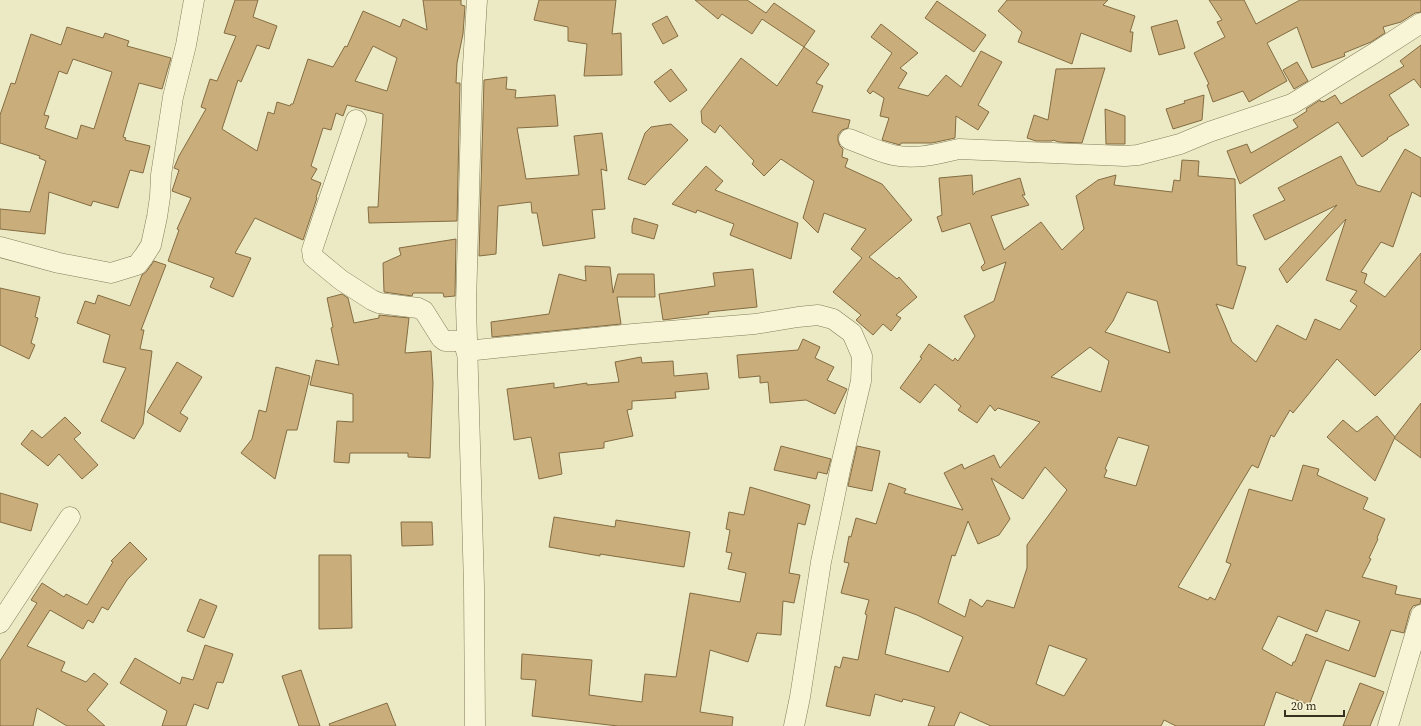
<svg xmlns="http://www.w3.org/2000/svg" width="1421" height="726" font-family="'Source Serif 4',serif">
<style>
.building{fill:#c9ae7b;stroke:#846c42;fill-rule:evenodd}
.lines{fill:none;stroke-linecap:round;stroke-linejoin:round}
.minor-casing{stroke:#867c5b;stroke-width:21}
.minor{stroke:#f7f5d6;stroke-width:20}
</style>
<rect width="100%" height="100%" fill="#eceac4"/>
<g class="building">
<path d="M235,0H258L253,17L277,26L269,49L257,45L241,82L238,80L222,129L257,151L268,112L274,114L277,102L290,106L291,104H293L308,59L333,67L345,46L347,47L363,11L400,27L403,19L427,30L423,0H461V5L465,6L463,34L457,63L456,83H460L457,221L369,223L368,207H378L383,114L347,105L343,116L336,113L331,130L323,128L311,166L317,169L311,179L321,183L316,197L317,198L303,240L255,218L235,253L251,258L233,297L210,287L214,278L168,261L179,230L177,229L191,198L172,191L179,170L174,168L179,156L206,109L201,107L210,79L217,81L236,36L224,33ZM373,46L397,58L387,91L355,81Z"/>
<polygon points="539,0 616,0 612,34 621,33 622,75 584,76 587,44 568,41 568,27 534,20"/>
<polygon points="695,0 747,0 766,13 774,3 815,31 804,47 762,19 752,34 722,14 718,19"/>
<polygon points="1007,0 1108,0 1103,5 1135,16 1130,32 1133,32 1131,52 1081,33 1072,64 1018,42 1022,32 998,11"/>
<polygon points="1209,0 1244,0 1256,24 1300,0 1421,0 1421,12 1415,13 1401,22 1383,27 1385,33 1371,42 1344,53 1345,56 1312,68 1297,27 1267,43 1287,81 1249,102 1243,91 1213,102 1207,85 1209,84 1194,53 1225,37 1217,22 1222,20"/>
<polygon points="937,1 986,35 974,52 925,18"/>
<polygon points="667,16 678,36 663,44 652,24"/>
<polygon points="1177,20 1185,48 1159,55 1151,27"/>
<polygon points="881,24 918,53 900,68 907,73 898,88 928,96 946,75 961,87 981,51 1002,62 978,105 989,112 978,130 956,116 955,138 932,143 901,143 900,145 882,140 889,118 880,116 884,98 873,91 870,94 867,91 892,53 871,37"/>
<path d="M67,27L103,38L105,33L129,41L127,46L171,58L162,89L139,83L123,137L126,138L125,140L150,146L143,173L130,170L118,208L93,201L91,206L49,192L45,234L0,229V209L30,212L46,161L39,158L40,156L0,143V115L11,83L15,84L31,34L61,45ZM73,59L112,72L94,129L81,125L77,139L45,128L49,116L44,115L59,71L67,74Z"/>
<polygon points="1421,45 1421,88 1414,79 1389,95 1409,125 1387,138 1388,139 1362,157 1338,122 1240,184 1227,151 1247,144 1251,153 1298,127 1293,120 1307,111 1306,109 1320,100 1321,102 1323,101 1323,102 1335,95 1341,104 1404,66 1400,61"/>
<polygon points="804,47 829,64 816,83 823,86 812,112 850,120 848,128 842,130 838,135 838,141 840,146 843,149 842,157 848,159 845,167 882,184 912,220 869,257 897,279 899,277 917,297 896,315 901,318 891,331 883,324 873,335 856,320 861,315 833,292 862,258 851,249 866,229 824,213 818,233 803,218 814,181 781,159 764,176 752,164 754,161 720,125 715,133 702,123 701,111 741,58 777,86"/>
<polygon points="1297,62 1308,81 1294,89 1283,70"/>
<polygon points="1105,68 1082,143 1059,142 1053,140 1052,141 1036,141 1027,138 1034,115 1048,120 1056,69"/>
<polygon points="671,69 687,90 670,102 654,82"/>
<polygon points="507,77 506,89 516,90 515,98 555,95 558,126 517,128 526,179 579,175 574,136 602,133 607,171 601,169 605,209 592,210 595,238 543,246 537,213 532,213 531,202 498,206 496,254 479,256 484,80"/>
<polygon points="1204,95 1202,120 1173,129 1166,109 1185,103 1184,101"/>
<polygon points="1105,109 1125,116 1125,144 1106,144"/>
<polygon points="671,124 688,140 645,185 628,179 645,133 651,127"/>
<path d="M1405,149L1421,158V197L1412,192L1393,247L1381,242L1361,272L1367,274L1364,283L1385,297L1421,253V349L1375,396L1337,359L1293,413L1290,410L1274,437L1271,435L1258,468L1252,465L1178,587L1208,600L1210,597L1215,600L1231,564L1226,562L1249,489L1292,501L1303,465L1319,469L1317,475L1368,498L1363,509L1385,519L1377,538L1378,539L1369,558L1371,559L1362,577L1397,586L1395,594L1421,599L1420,604L1413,606L1410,611L1404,633L1391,630L1375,677L1326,660L1309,705L1276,692L1264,726H1176L1164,720L1161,726H991L960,712L954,726H928L935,707L903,699L902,702L875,694L870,716L826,706L835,666L840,668L843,657L858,660L867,615L865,614L869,600L841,593L849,563L844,562L849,536L851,537L856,518L876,524L889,483L906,489L904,493L963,510L944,473L962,464L964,469L994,455L1000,468L1040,422L998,408L995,411L990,405L977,423L958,410L961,406L935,384L920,403L900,388L922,358L920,357L929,344L953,361L955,358L958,361L975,336L964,316L994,301L1006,262L983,271L981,267L985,263L970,223L942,232L937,217L942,215L939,178L972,175L973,195L975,193V192L1020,178L1025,195H1022L1029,205L991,216L1004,250L1041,222L1062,250L1084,229L1076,196L1098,180L1116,175L1114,185L1172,192L1174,180L1180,181L1182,160L1199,161L1198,176L1235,179L1237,265L1246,267L1233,309L1216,304L1232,342L1256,362L1277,325L1306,340L1315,319L1340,330L1357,306L1350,301L1357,291L1326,280L1346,219L1287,283L1279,269L1337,205L1265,240L1253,215L1285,200L1278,188L1341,156L1357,185L1380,192ZM1127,292L1157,301L1170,353L1105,332L1113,321ZM1090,347L1109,361L1101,392L1051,377ZM1118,437L1149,446L1136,486L1104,477L1107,470L1105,469ZM1045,467L1067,490L1027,545V568L1014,608L987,600L982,607L970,599L965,617L938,603L952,555L955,556L968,521L978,544L999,535L1010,519L991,478L1023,499ZM895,607L917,615L963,637L949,672L885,654ZM1326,610L1360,621L1349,651L1306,634L1295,662H1293L1292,666L1262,649L1278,616L1317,632ZM1049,645L1087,659L1064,696L1036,684Z"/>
<polygon points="706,166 723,181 715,190 798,223 791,259 730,235 734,224 697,210 696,213 672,204"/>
<polygon points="634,218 658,225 654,239 632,233 632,226"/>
<polygon points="456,239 455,296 444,297 443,293 413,293 412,296 384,292 383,263 401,255 399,248"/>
<polygon points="154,261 166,265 141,330 144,330 140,349 152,351 143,424 134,439 101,421 126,368 103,362 110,335 77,323 85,301 95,304 98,295 130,306 142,275 146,272"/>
<polygon points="585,266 610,267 613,293 618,274 654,274 655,297 617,297 621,324 492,337 491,322 549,314 559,274 586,281"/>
<polygon points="753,269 757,307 708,312 709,314 663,320 659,294 715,286 713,273"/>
<polygon points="0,288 40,297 35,317 38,318 31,343 35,345 29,359 0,345"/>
<polygon points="342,294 348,298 354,323 379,318 379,315 409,318 405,353 431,351 433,383 430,458 408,457 408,453 350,453 349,463 334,462 337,421 353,422 353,394 310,385 316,360 339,365 331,328 333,327 327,298"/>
<polygon points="803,339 820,347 815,358 834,367 827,380 847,389 835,414 806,400 770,403 768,382 760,383 760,376 739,378 737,355 798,350"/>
<polygon points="641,357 642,363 673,361 674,376 707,373 709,389 675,392 676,398 632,401 632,409 627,410 633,436 604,442 604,448 559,453 562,474 539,479 531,437 514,440 507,389 554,383 554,388 587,383 587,385 619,382 615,362"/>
<polygon points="177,362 202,377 180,413 188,418 180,432 147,412"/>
<polygon points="276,367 310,376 297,430 287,430 275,479 241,453 252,439 259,410 266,412"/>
<polygon points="1421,403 1421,458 1394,438"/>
<polygon points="1377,416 1395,437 1375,481 1327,437 1343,420 1357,432"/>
<polygon points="65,417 81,433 74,439 98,465 82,479 59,454 48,466 21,444 32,430 42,438"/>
<polygon points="781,446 831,459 827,474 818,472 816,479 774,470"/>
<polygon points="857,446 880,451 872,491 848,486"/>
<polygon points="750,487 810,505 805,525 798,523 789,573 800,575 794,603 783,601 781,635 757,633 748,662 710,650 700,712 733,717 732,726 618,726 532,716 536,680 521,679 522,654 592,660 589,695 642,702 645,674 676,677 690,593 740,602 746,573 728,569 732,553 726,552 730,530 726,529 729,512 744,515"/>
<polygon points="0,493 38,504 31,531 0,522"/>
<polygon points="554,517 615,527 616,520 690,532 684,567 600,554 600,556 549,547"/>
<polygon points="401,522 432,522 433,545 402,546"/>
<polygon points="130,542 147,559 127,580 108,610 102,607 93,623 88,620 83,629 50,610 27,646 65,662 61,671 86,682 94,673 108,684 87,710 105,726 67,726 37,708 33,726 0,726 0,661 37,603 31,600 42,583 64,597 66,594 87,605 113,562 111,561"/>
<polygon points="319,555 351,555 352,628 319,629"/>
<polygon points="200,599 217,606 204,638 187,631"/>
<polygon points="205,645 233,654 223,683 217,682 208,709 194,704 186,726 162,726 167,711 120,683 135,658 180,684 182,677 193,680"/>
<polygon points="301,670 320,726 299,726 282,676"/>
<polygon points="1360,683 1384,692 1370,726 1343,726"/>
<polygon points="387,703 396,726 330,726 329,724"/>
</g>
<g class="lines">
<g class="minor-casing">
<g id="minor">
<polyline points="356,120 322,220 312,250 313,257 341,280 372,300 379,303 418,308 424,311 441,338 445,341 466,341"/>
<path d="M849,139C863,144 878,152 893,155C915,160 937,154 959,149L1125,156L1138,155L1180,144L1209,132L1292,104L1373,54L1421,23"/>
<polyline points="0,247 59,263 111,273 137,265 144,256 151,245 157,217 160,197 161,175 173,97 186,45 194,0"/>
<polyline points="466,351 633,334 755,324 798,317 818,315 833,319 852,333 862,356 861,381 841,465 821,562 800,697 794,726"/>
<polyline points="0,623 70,517"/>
<polyline points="475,726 474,586 466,305 472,82 477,0"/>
<polyline points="1388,726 1421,615"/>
</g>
</g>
<use href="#minor" class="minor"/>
</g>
<path d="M1285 710v6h59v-6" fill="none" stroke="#36301e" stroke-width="2"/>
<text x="1291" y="710" font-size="12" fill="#36301e" stroke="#f4f2d3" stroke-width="3" paint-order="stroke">20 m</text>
</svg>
